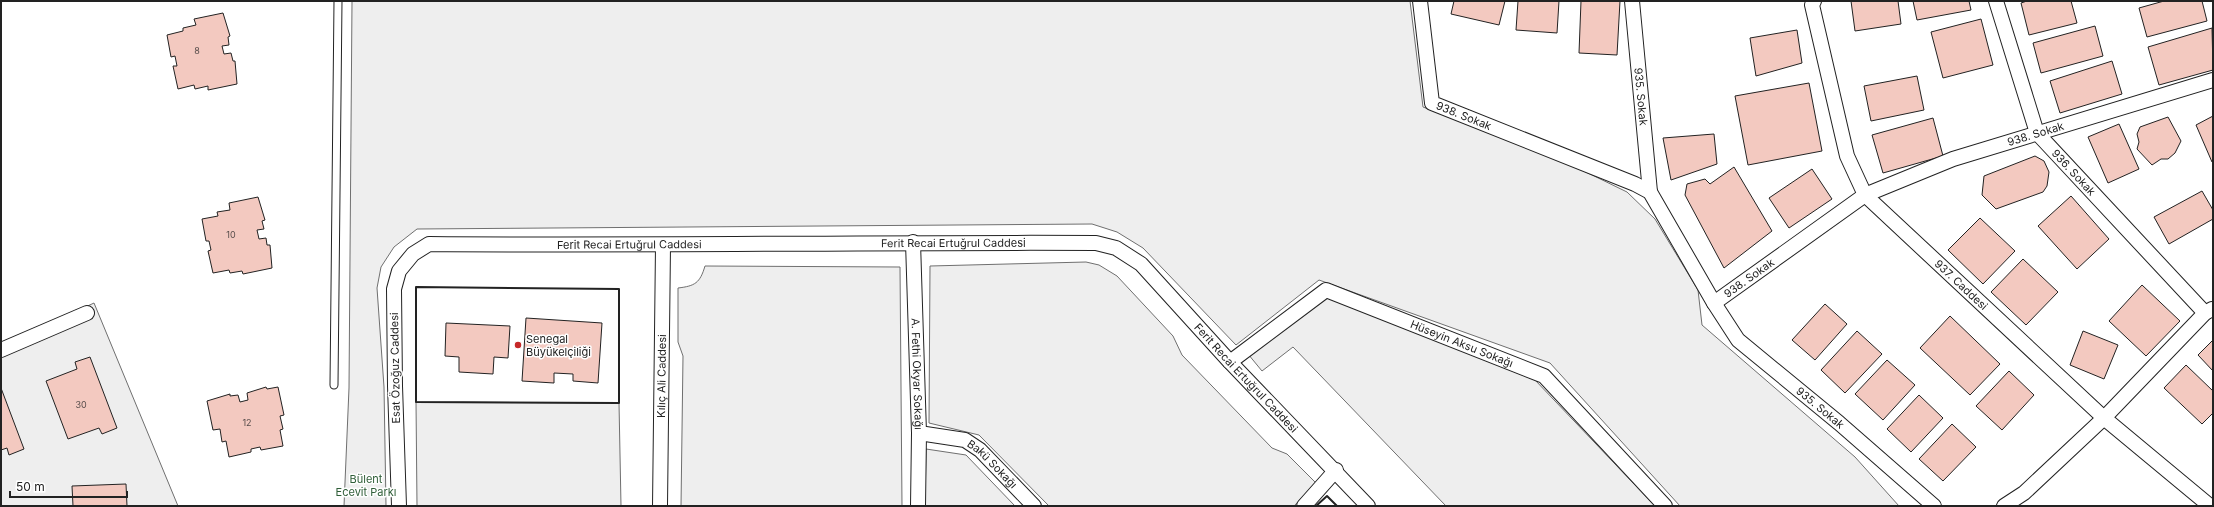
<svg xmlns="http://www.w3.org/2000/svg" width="2214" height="507" font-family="Inter,sans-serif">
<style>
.green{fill:#eee;stroke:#6f6f6f}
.building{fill:#f3c9c0;stroke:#222}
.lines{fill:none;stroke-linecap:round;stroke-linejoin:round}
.lane-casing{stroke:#222;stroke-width:9}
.street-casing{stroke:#222;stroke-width:16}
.lane{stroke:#fff;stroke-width:7}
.street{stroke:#fff;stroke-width:14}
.wall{stroke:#222;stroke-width:2}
.poi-dot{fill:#c62828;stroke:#fff;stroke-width:1.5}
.labels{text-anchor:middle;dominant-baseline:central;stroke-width:3;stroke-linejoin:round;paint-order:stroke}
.number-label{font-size:9px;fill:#564c4a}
.street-label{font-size:11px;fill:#222;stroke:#fff}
.poi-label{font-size:11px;fill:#222;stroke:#fff;text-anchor:start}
.park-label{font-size:11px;fill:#2f5e38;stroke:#fff}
</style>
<rect width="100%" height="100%" fill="#fff"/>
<g class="green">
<polygon points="352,1 1410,1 1423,107 1551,155 1627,192 1655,219 1698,290 1702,325 1855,457 1899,506 1680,506 1550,363 1319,280 1236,345 1143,248 1117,232 1092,224 417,229 394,247 381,267 377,288 384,387 386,506 344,506 349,388"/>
<polygon points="1086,262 1099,265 1117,276 1173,336 1182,355 1272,448 1287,454 1316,483 1294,506 1049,506 979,435 929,423 930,266"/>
<path d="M705,266L900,267L902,506H681L683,356L678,342V288C695,286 700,283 705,266Z"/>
<polygon points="1327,297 1535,380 1655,506 1446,506 1293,347 1262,371 1248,354"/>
<polygon points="94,303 178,506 1,506 1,346"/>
<polygon points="416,402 619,403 621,506 417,506"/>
<polygon points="926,449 966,455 1015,506 925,506"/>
</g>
<g class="building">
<polygon points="1454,1 1505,1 1499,25 1451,14"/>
<polygon points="1518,1 1559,1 1557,33 1516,30"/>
<polygon points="1581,1 1620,1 1617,55 1579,53"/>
<polygon points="1851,1 1898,1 1901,24 1855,31"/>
<polygon points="1913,1 1969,1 1971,10 1917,20"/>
<polygon points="2027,1 2071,1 2077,23 2029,35 2021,3"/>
<polygon points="2164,1 2202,1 2207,21 2147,37 2139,8"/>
<polygon points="223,13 230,36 228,37 229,45 222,46 224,54 231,53 233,61 235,61 237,84 208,90 208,86 195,89 194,85 178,89 173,66 177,66 175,56 171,57 167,35 183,31 183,28 196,25 194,19"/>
<polygon points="1981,19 1993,65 1943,78 1931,32"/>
<polygon points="2095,26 2103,56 2041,73 2033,43"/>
<polygon points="2212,28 2213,70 2159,85 2148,47"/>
<polygon points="1797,30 1802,63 1756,76 1750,38"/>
<polygon points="2112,61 2122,94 2060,113 2050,81"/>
<polygon points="1917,76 1924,110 1871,121 1864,86"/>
<polygon points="1809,83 1822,151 1748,165 1735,96"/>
<polygon points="2213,116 2213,161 2212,162 2196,125"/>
<polygon points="2168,117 2181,141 2175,153 2168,159 2161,159 2152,165 2137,149 2139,142 2137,134 2140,127"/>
<polygon points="1933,118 1943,156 1883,173 1872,135"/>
<polygon points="2119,124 2139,169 2108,183 2088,137"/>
<polygon points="1714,134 1717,164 1671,180 1663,138"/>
<polygon points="2035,156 2044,161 2049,172 2047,186 2043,192 1996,209 1982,195 1984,176"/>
<polygon points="1734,167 1772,231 1724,268 1685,195 1687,184 1705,179 1710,184"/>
<polygon points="1812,169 1832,199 1789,228 1769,198"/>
<polygon points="2202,191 2213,210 2213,219 2169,244 2154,217"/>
<polygon points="2071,196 2109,239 2077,269 2038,226"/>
<polygon points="258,197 265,220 262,221 264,229 257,230 259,239 266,238 267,245 270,245 272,268 243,274 242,271 230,273 229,270 213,273 208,251 211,250 209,241 206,241 202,219 218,216 217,212 230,210 229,203"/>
<polygon points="1980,218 2015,251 1983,284 1948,250"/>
<polygon points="2023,259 2058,292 2026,325 1991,292"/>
<polygon points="2142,285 2180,321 2146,356 2109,321"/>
<polygon points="1825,304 1847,324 1815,360 1792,340"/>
<polygon points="1950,316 2000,364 1970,395 1920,348"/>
<polygon points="526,318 602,323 598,383 573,381 573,374 554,373 554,383 522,381"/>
<polygon points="446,323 510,326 508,358 494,357 493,374 459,372 459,357 445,356"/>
<polygon points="1857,331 1882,354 1845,393 1821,370"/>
<polygon points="2083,331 2118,345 2104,379 2070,365"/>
<polygon points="2213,340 2213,371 2198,355"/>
<polygon points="90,357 117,428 102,434 99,428 68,439 46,381 77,369 75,362"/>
<polygon points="1887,360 1915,385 1883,420 1855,394"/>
<polygon points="2186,365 2213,391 2213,413 2202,424 2164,388"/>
<polygon points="2009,371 2034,395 2002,430 1976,406"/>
<polygon points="266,387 267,389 278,387 284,415 280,416 283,429 280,430 283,446 261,450 260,447 251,449 251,452 229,457 226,441 222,442 220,429 213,430 207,401 230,394 230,396 238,395 240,402 248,400 247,393"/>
<polygon points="1,388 24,449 9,455 7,448 1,450"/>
<polygon points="1919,395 1943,418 1911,452 1887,429"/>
<polygon points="1952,424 1976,447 1943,481 1919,459"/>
<polygon points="126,484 127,506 73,506 72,486"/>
</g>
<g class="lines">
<g class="lane-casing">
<polyline id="lane" points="334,385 338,1"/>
</g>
<g class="street-casing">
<g id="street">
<path id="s1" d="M1420,1L1432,103L1635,184L1650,192L1714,303L1738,340L1839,423L1934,506"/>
<path id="s2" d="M1632,1L1650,192"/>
<path id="s3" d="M1814,1L1812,5L1847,156L1865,195L2104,418L2210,506"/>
<path id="s4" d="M1996,1L2037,133L2205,313"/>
<path id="s5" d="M913,242L919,433L918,506"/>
<path id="s6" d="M1714,303L1865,195L1953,159L2213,80"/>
<polyline points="1,350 87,313"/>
<path id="s7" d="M1230,362L1326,290L1544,376L1665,506"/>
<path id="s8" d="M919,433L965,440L980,450L1034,506"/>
<path id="s9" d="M399,506L395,386L394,289L399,271L413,254L429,244C651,246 873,242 1096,243L1116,248L1141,264L1230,362L1368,506"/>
<path id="s10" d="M660,506L663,246"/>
<polyline points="1304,506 1336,470"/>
<polyline points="2004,506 2024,493 2104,418 2205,313 2212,309"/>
</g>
</g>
<use href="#lane" class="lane"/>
<use href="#street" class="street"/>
<g class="wall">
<polygon points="416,287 619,289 619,403 416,402"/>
<polyline points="1316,506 1327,496 1337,506"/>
</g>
</g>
<circle class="poi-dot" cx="518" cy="345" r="4"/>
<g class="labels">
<g class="number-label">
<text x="197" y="50">8</text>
<text x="231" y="234">10</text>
<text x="81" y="404">30</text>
<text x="247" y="422">12</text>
</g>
<g class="street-label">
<text stroke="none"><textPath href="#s2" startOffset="96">935. Sokak</textPath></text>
<text stroke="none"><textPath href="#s1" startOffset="137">938. Sokak</textPath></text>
<text stroke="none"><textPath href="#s6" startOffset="367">938. Sokak</textPath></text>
<text stroke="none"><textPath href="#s4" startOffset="192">936. Sokak</textPath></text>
<text stroke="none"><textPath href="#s9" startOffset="801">Ferit Recai Ertuğrul Caddesi</textPath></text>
<text stroke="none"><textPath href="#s9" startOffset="477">Ferit Recai Ertuğrul Caddesi</textPath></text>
<text stroke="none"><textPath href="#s6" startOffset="43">938. Sokak</textPath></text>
<text stroke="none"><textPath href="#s3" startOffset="334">937. Caddesi</textPath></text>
<text stroke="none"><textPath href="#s7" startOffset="266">Hüseyin Aksu Sokağı</textPath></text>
<text transform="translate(395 368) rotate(-91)">Esat Özoğuz Caddesi</text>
<text stroke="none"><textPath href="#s5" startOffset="132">A. Fethi Okyar Sokağı</textPath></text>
<text stroke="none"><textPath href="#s10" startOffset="130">Kılıç Ali Caddesi</textPath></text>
<text stroke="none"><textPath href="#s9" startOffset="1149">Ferit Recai Ertuğrul Caddesi</textPath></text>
<text stroke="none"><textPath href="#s1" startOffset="617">935. Sokak</textPath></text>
<text stroke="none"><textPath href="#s8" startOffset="83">Bakü Sokağı</textPath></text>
</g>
<g class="poi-label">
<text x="526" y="339">Senegal<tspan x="526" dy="13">Büyükelçiliği</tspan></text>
</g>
<g class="park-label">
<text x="366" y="479">Bülent<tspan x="366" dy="13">Ecevit Parkı</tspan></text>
</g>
</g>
<rect width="2214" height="507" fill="none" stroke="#222222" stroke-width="4"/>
<path d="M10 491v6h117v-6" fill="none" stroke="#222222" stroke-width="2"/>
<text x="16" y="491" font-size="12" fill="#222222" stroke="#ffffff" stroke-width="3" paint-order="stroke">50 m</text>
</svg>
